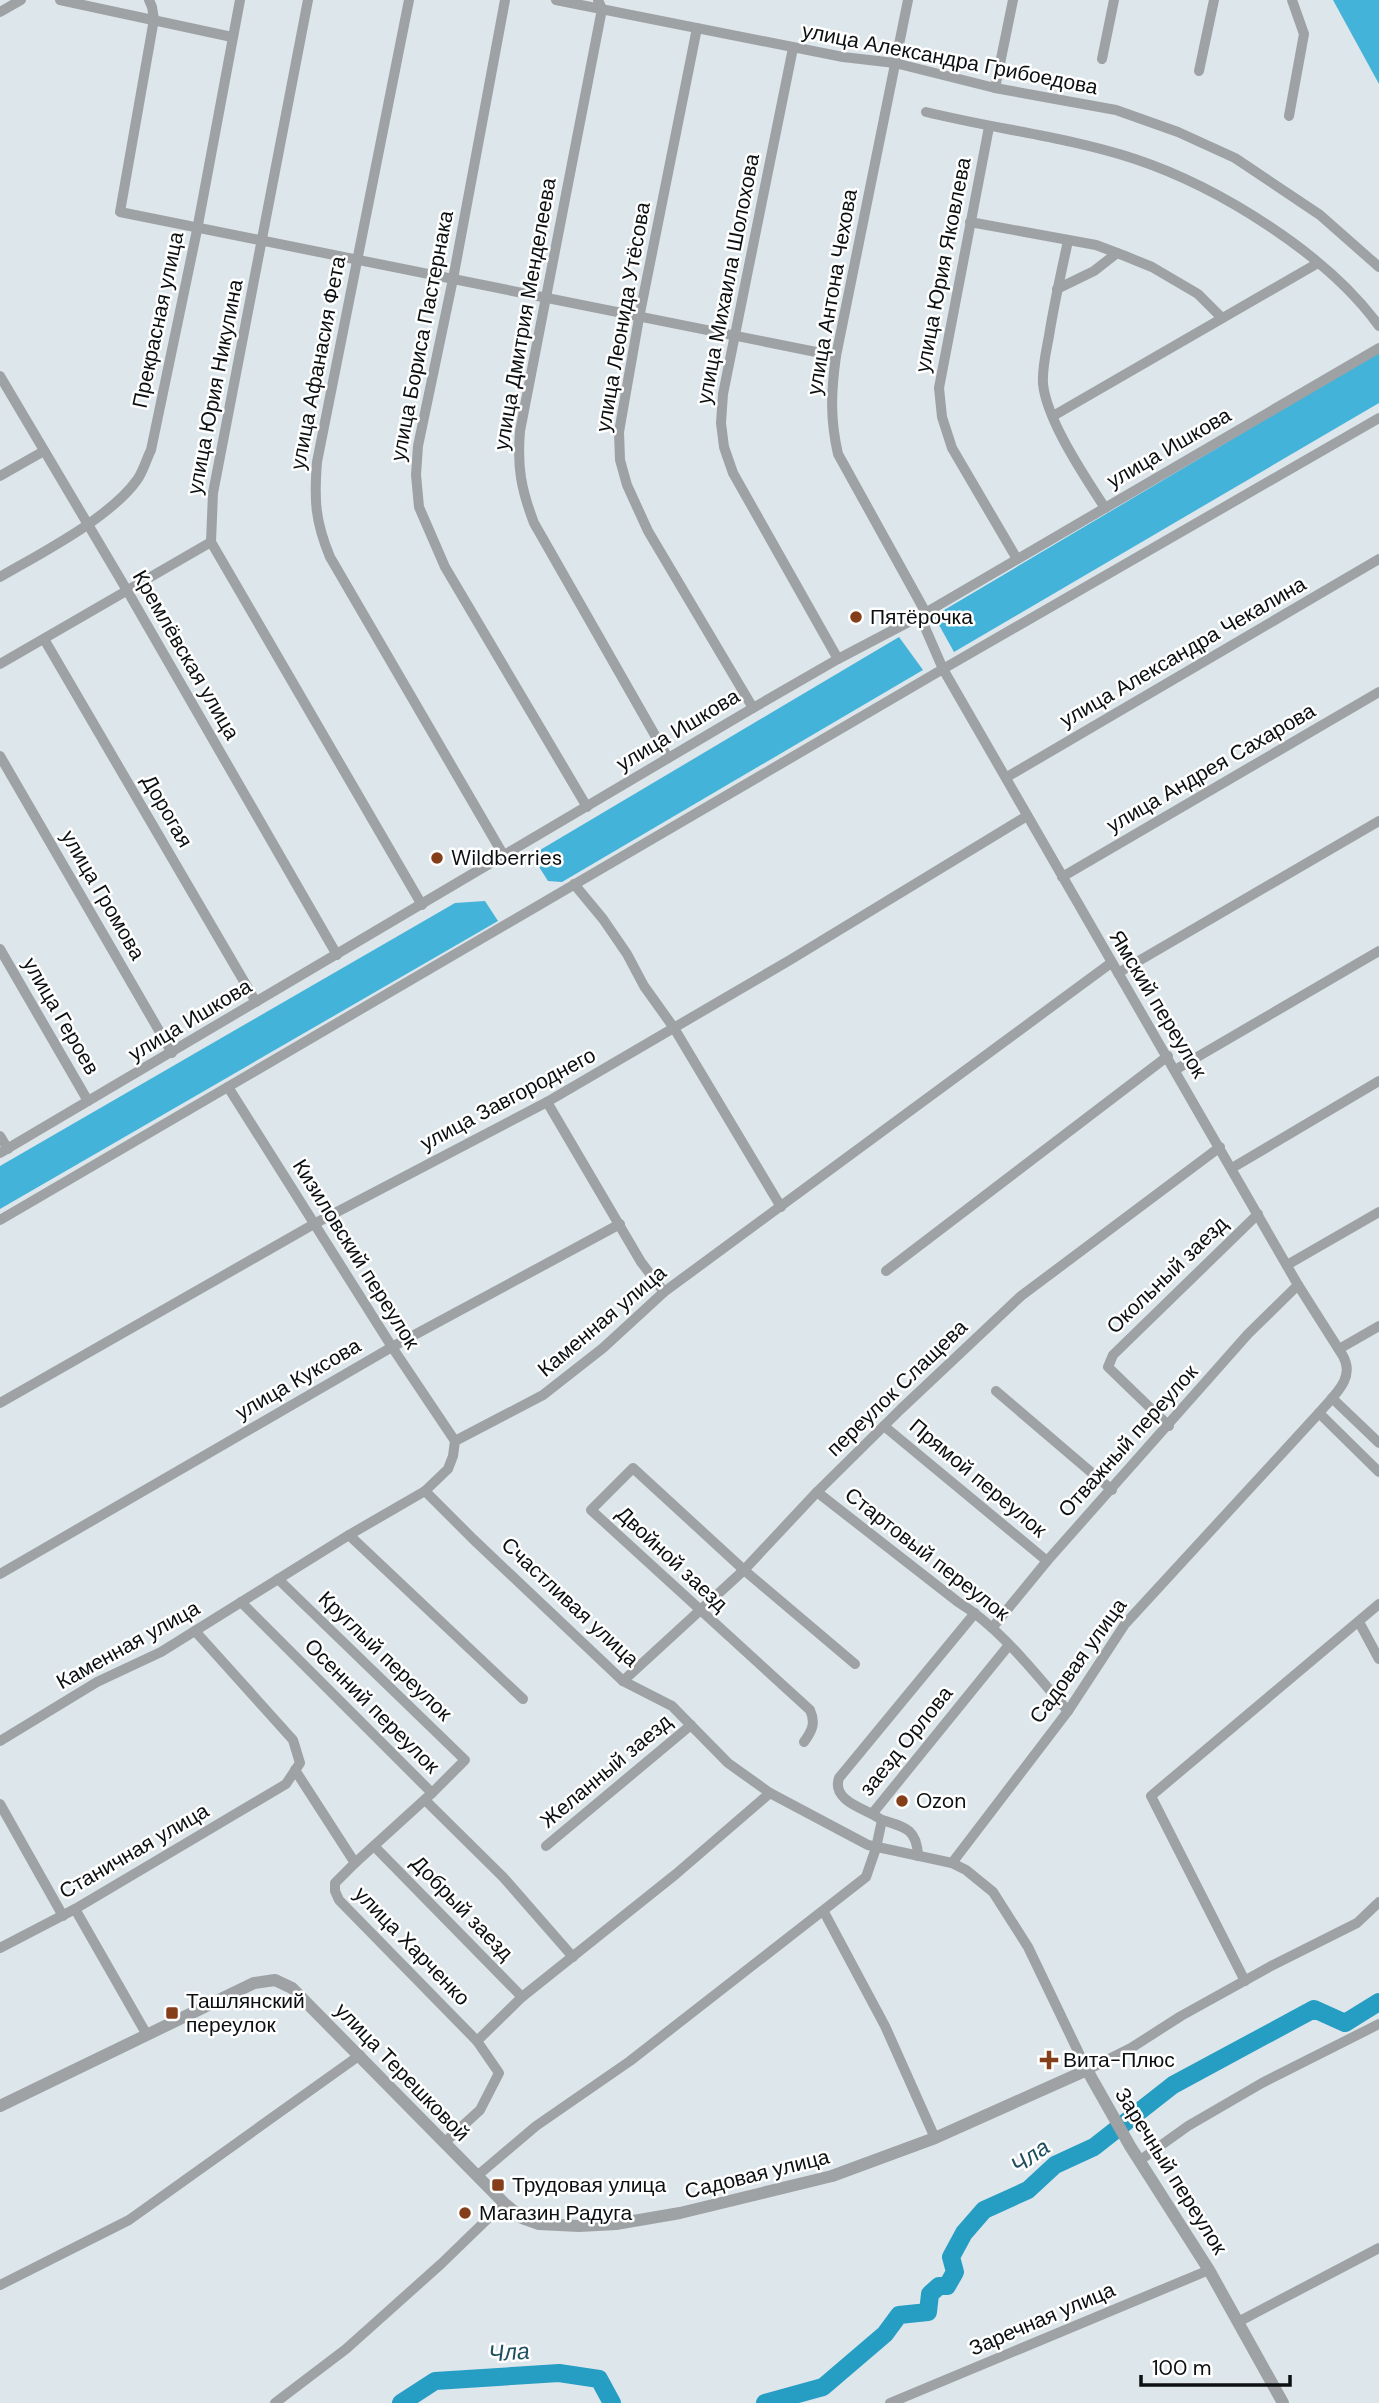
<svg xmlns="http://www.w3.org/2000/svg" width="1379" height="2403" font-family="'DM Sans',sans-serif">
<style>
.forest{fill:#44b3da}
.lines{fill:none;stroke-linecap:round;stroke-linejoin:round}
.river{stroke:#269dc3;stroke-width:18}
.minor{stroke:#9ea2a4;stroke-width:10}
.tertiary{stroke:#9ea2a4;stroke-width:12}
.poi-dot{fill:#853e1a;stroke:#fff;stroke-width:2.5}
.labels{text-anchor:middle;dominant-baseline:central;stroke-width:5;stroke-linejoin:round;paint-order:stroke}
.street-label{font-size:21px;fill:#0c1011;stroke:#fff}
.poi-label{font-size:21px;fill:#0c1011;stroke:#fff;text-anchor:start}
.water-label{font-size:23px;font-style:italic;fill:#1f4e5e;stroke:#fff}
</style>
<rect width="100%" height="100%" fill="#dce6eb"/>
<g class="forest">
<polygon points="1333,0 1379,0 1379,84"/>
<polygon points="1379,352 1379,403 954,652 934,616"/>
<polygon points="899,637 923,670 562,882 548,881 534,859 535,853"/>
<polygon points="485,901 498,921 0,1209 0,1166 455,903"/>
</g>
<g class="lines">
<g class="river">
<polyline points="401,2403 435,2381 559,2373 599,2379 612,2403"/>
<polyline points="765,2403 823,2387 885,2334 899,2315 928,2312 930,2294 939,2286 947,2286 955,2272 951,2257 964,2233 984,2210 1028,2190 1055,2165 1094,2147 1173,2085 1314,2009 1345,2023 1379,2002"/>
</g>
<g class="minor">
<polyline points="60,0 232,37"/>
<polyline points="149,0 152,7 154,19 120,212 836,356"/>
<path d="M409,0L317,462C314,500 315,521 330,557L504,856"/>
<polyline points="505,0 453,279 418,446 416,475 419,507 445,567 587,807"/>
<polyline points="556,0 843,57 895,63 995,88 1116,110 1178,132 1235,158 1320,215 1379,267"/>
<path d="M598,0L602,9L520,431C517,467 521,489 534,523L668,758"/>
<path d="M908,0L836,356C831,392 830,419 838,454L926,613"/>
<polyline points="0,12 21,0"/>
<polyline points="697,28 639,318 619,432 620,460 627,485 648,531 753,708"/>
<polyline points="793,48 723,394 721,423 724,447 733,473 838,659"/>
<polyline points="1102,59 1114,0"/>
<polyline points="1199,71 1214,0"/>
<polyline points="995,88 1013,0"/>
<path d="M926,112C995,129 1068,137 1135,159C1219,187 1327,254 1379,326"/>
<polyline points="1289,116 1304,34 1292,0"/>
<polyline points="989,127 939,388 942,417 952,448 1017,559"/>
<polyline points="970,222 1096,245 1125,256 1152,267 1198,294 1222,318"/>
<path d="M1068,241C1061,273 1054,304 1049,336C1046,352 1042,368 1043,384C1047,421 1085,477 1105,508"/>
<polyline points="1057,289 1094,271 1117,253"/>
<polyline points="0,376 128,592 337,955"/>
<polyline points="1053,416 1318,263"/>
<polyline points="0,476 44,451"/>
<polyline points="211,542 422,905"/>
<path d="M0,577C41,553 110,518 137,480C143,472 146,460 151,450L197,230L240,0"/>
<path d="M920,616L943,669L1298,1285L1343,1356C1356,1379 1333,1396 1319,1413L1125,1624L1068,1711L952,1863"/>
<polyline points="44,639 256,1002"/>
<polyline points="0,664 211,542 213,493 308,0"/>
<polyline points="0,756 172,1053"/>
<polyline points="1007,777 1379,559"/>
<polyline points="1062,877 1379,692"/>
<polyline points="574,884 603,919 627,954 644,986 674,1028 781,1207"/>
<polyline points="0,949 88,1101"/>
<polyline points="1118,973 1379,821"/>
<polyline points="1175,1070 1379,951"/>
<polyline points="228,1087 392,1347 455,1441"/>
<polyline points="547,1102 641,1262 664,1292"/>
<polyline points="0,1136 8,1149"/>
<polyline points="0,1153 753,708 838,659 920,616 1379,348"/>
<polyline points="1232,1168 1379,1081"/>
<polyline points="0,1220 943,669 1379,418"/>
<polyline points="1287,1265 1379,1212"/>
<polyline points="886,1271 1168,1056"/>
<polyline points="1339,1349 1379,1326"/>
<polyline points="996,1391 1112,1490"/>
<polyline points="1332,1398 1379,1443"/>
<polyline points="0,1403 314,1224 547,1102 790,960 1027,816"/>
<polyline points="1319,1413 1379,1472"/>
<polyline points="884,1426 1047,1561"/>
<polyline points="1169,1426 1108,1367 1113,1355 1258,1214"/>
<polyline points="425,1491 473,1539 623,1681 672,1706 728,1763 770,1793 868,1845 952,1863 966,1870 993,1892 1028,1947 1087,2070 1131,2048 1181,2016 1271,1966 1357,1923 1379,1902"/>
<path d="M817,1492L958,1602C1002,1629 1034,1673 1068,1711"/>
<polyline points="349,1535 523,1699"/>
<polyline points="0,1574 392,1347 620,1224"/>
<polyline points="278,1579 465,1760 432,1793"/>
<polyline points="241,1602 432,1793 355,1863"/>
<path d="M975,1613L839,1778C832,1798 858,1807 872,1814L1009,1645"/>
<polyline points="1359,1622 1379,1659"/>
<polyline points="992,1628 1047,1561 1248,1334 1298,1285"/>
<polyline points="623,1681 744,1570 817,1492 901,1409 1021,1296 1220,1147"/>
<polyline points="0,1741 97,1682 161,1652 349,1535 425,1491 448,1469 453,1456 455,1441 543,1395 603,1348 664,1292 1111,963"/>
<path d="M804,1742C812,1731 816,1723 810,1710L591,1510L633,1468L744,1570L855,1664"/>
<polyline points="295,1770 355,1863 335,1883 335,1891 339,1900 477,2041 499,2073 480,2110 445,2142"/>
<polyline points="425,1800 503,1877 573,1957"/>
<polyline points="0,1804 63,1916"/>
<path d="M882,1820C905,1827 917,1829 918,1856"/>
<polyline points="374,1846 522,1997"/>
<polyline points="546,1846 691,1725"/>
<polyline points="75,1909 147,2035"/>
<polyline points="824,1912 885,2026 935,2138"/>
<polyline points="0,1948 75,1909 286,1784 300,1763 293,1740 195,1631"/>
<polyline points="1245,1981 1151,1796 1379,1604"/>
<polyline points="477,2041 522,1997 676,1874 770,1793"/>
<polyline points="1139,2161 1188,2126 1262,2083 1379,2024"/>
<polyline points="477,2176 536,2126 630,2061 866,1877 876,1848 882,1820 872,1814"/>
<polyline points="0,2285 129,2220 360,2055"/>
<polyline points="1238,2322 1379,2248"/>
<polyline points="275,2403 346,2349 441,2264 504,2203"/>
<polyline points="890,2403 1209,2270"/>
</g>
<polyline class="tertiary" points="0,2106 254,1983 275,1980 292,1988 504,2203 522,2218 539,2224 579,2226 616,2224 680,2213 832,2176 935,2138 1087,2070 1130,2146 1209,2270 1283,2403"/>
</g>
<g class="poi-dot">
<circle cx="856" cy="617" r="7"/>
<circle cx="437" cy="858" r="7"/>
<circle cx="902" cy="1801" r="7"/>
<rect x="165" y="2006" width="14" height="14" rx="3.5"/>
<path d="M1045.5 2049.5h7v7h7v7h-7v7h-7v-7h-7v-7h7z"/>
<rect x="491" y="2178" width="14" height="14" rx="3.5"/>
<circle cx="465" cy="2213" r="7"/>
</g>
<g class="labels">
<g class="street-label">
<text transform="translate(950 59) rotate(11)">улица Александра Грибоедова</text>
<text transform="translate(943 265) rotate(-79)">улица Юрия Яковлева</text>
<text transform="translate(728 279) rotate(-79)">улица Михаила Шолохова</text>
<text transform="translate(832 292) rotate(-80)">улица Антона Чехова</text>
<text transform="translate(525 314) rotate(-80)">улица Дмитрия Менделеева</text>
<text transform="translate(623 317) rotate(-80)">улица Леонида Утёсова</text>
<text transform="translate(158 320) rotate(-78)">Прекрасная улица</text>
<text transform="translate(422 336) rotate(-79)">улица Бориса Пастернака</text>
<text transform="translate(318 363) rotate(-79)">улица Афанасия Фета</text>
<text transform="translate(215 387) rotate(-79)">улица Юрия Никулина</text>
<text transform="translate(1169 448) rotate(-30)">улица Ишкова</text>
<text transform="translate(1183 652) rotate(-30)">улица Александра Чекалина</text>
<text transform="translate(186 655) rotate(60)">Кремлёвская улица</text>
<text transform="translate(678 730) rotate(-31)">улица Ишкова</text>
<text transform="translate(1211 768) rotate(-30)">улица Андрея Сахарова</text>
<text transform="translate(167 811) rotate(60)">Дорогая</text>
<text transform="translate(103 895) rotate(60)">улица Громова</text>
<text transform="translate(1158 1004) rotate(59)">Ямский переулок</text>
<text transform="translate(61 1016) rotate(60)">улица Героев</text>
<text transform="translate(190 1020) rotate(-31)">улица Ишкова</text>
<text transform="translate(508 1099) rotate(-28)">улица Завгороднего</text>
<text transform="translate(356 1254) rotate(58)">Кизиловский переулок</text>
<text transform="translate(1167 1275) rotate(-44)">Окольный заезд</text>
<text transform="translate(602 1321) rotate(-40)">Каменная улица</text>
<text transform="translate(298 1379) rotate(-30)">улица Куксова</text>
<text transform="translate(897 1388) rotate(-44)">переулок Слащева</text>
<text transform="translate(1128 1441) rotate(-48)">Отважный переулок</text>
<text transform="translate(978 1478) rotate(40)">Прямой переулок</text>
<text transform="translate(927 1554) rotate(38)">Стартовый переулок</text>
<text transform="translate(672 1559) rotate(43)">Двойной заезд</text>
<text transform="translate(570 1602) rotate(43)">Счастливая улица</text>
<text transform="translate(128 1645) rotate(-29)">Каменная улица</text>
<text transform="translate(385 1656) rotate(44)">Круглый переулок</text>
<text transform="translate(1078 1661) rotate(-54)">Садовая улица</text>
<text transform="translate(372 1706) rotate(45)">Осенний переулок</text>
<text transform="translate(906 1741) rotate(-51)">заезд Орлова</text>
<text transform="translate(606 1771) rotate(-40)">Желанный заезд</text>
<text transform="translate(134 1851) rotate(-30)">Станичная улица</text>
<text transform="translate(462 1908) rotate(46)">Добрый заезд</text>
<text transform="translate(412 1946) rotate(46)">улица Харченко</text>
<text transform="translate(402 2072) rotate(46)">улица Терешковой</text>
<text transform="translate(1171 2171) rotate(58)">Заречный переулок</text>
<text transform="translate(757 2174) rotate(-14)">Садовая улица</text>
<text transform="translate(1042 2319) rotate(-23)">Заречная улица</text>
</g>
<g class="poi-label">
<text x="870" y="617">Пятёрочка</text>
<text x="451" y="858">Wildberries</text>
<text x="916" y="1801">Ozon</text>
<text x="186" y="2001">Ташлянский<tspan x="186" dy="24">переулок</tspan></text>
<text x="1063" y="2060">Вита-Плюс</text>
<text x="512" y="2185">Трудовая улица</text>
<text x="479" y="2213">Магазин Радуга</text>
</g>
<g class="water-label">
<text transform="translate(1030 2156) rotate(-35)">Чла</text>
<text transform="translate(509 2352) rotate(-4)">Чла</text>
</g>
</g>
<path d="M1141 2375v10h149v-10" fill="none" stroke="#0c1011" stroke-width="3.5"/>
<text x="1152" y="2375" font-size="21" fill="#0c1011" stroke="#ffffff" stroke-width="5" paint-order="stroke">100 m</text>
</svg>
